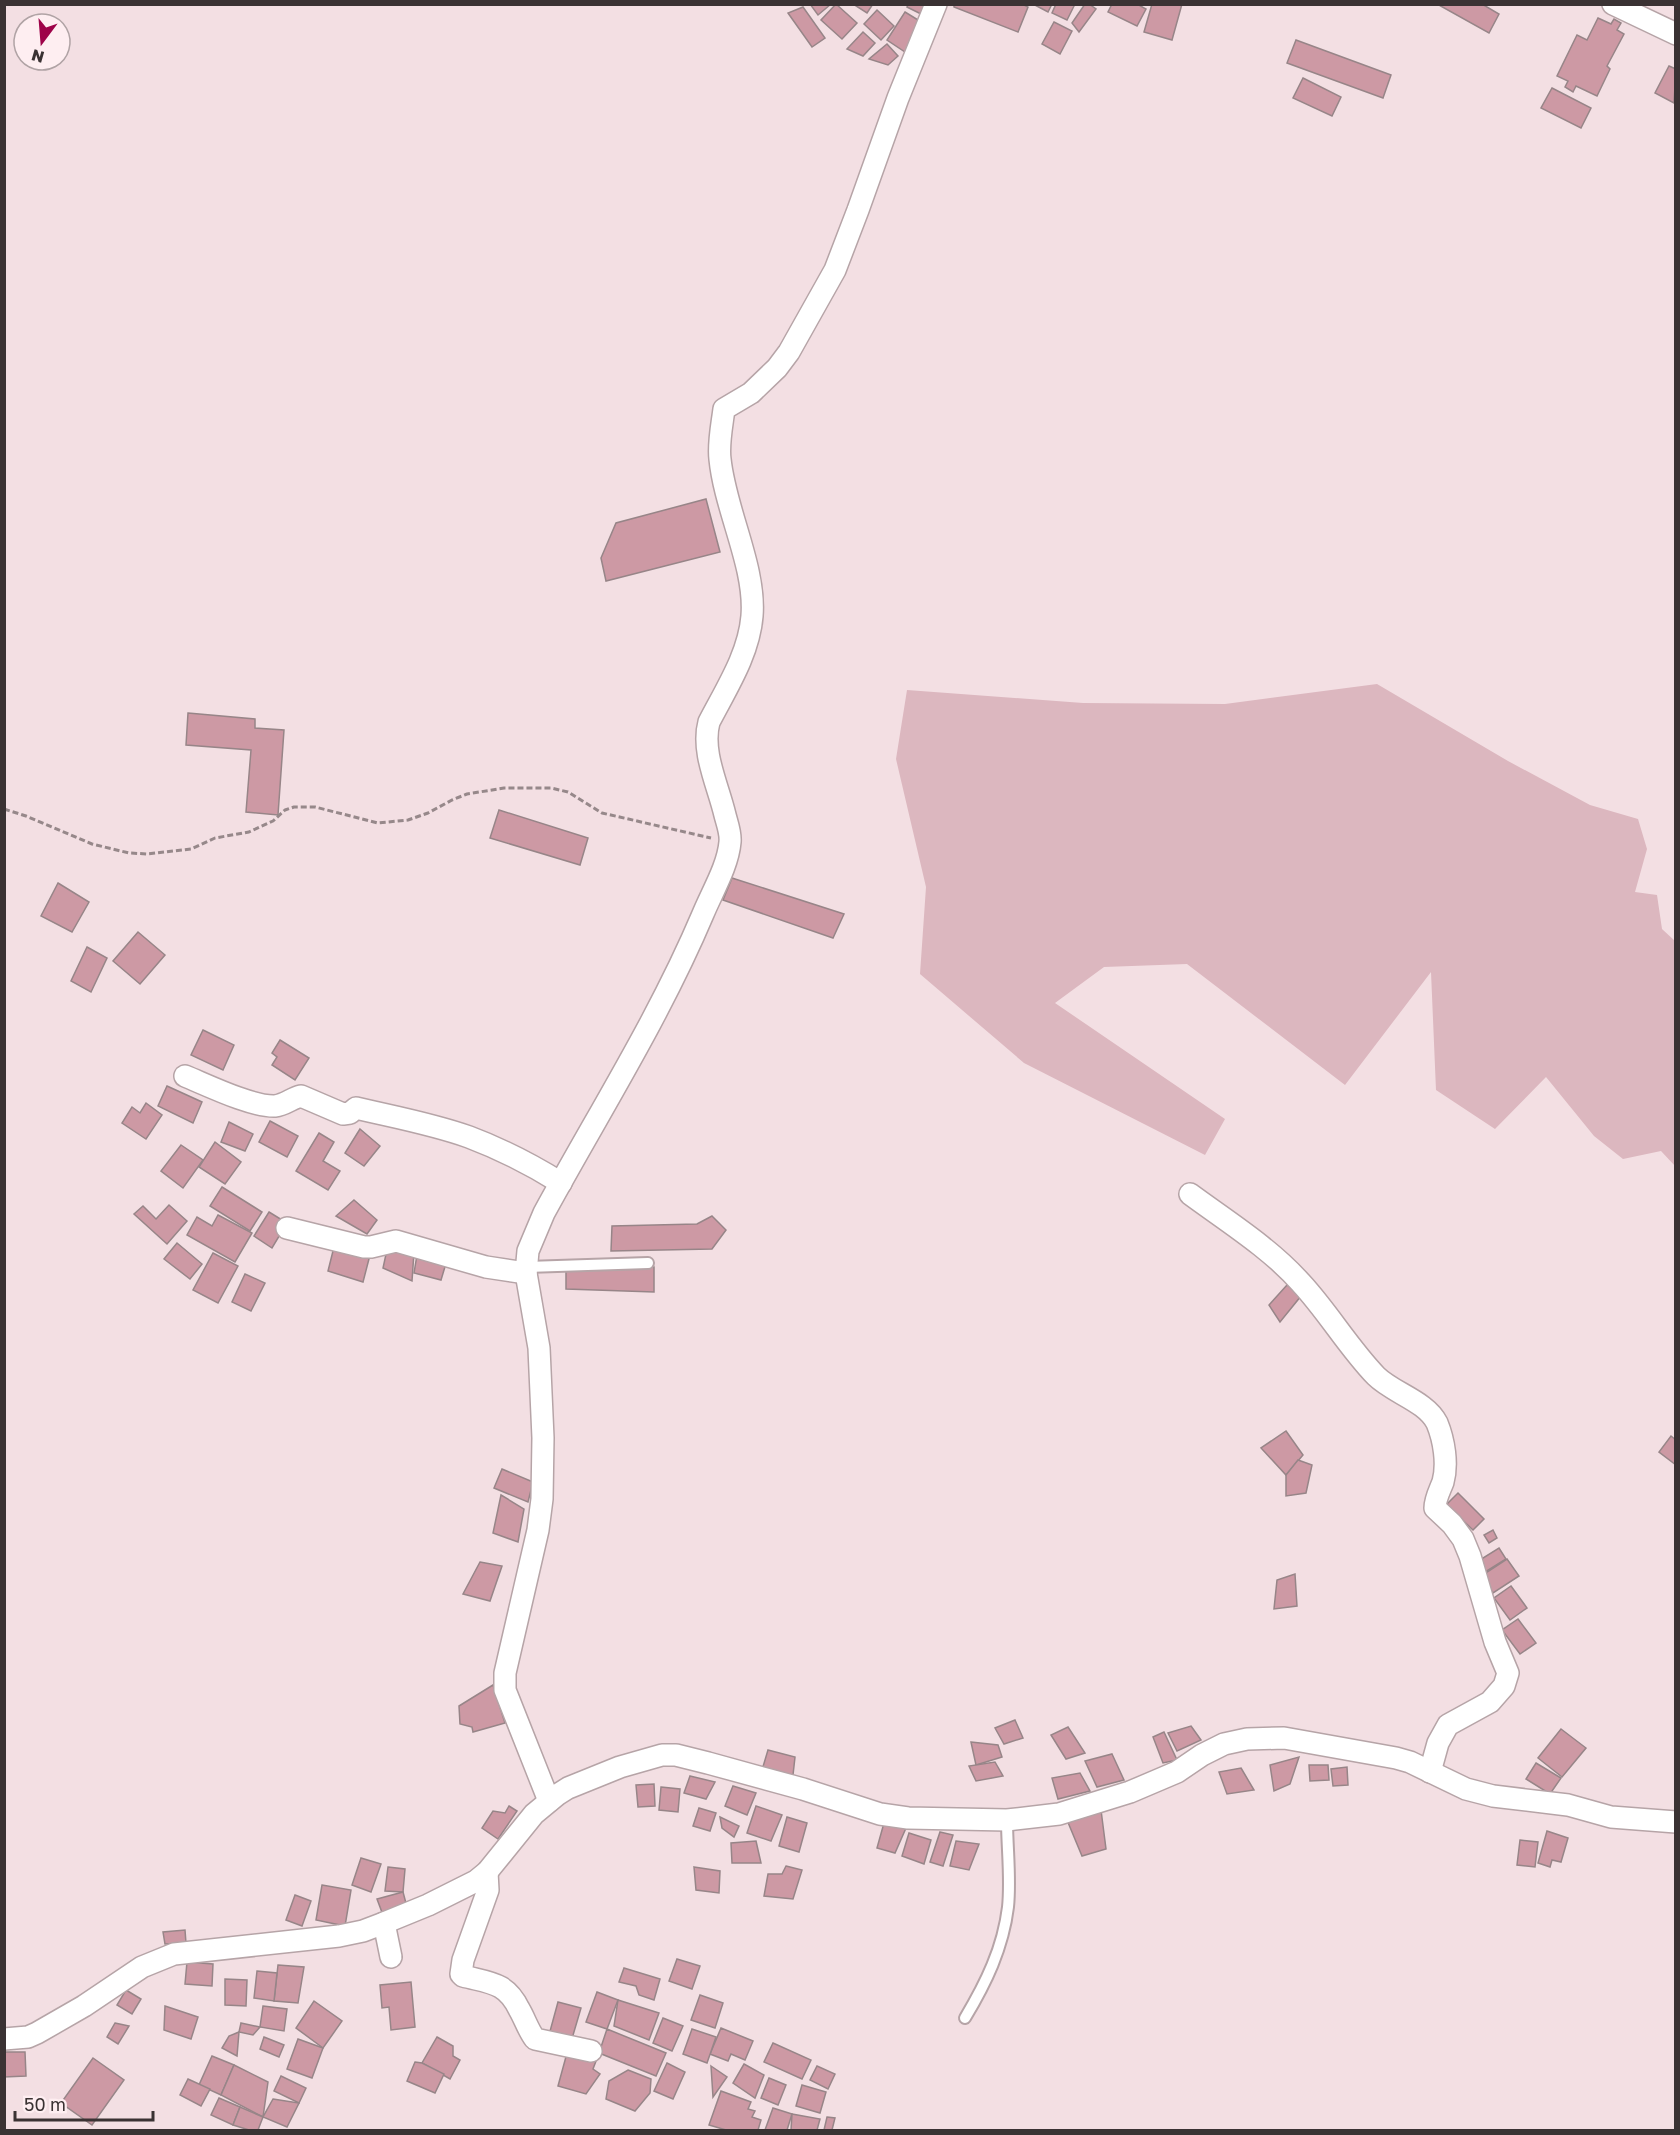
<svg xmlns="http://www.w3.org/2000/svg" width="1680" height="2135" font-family="'Golos Text',sans-serif">
<style>
.green{fill:#dcb7bf}
.building{fill:#cd99a4;stroke:#978588;stroke-width:1.5}
.lines{fill:none;stroke-linecap:round;stroke-linejoin:round}
.lane-casing{stroke:#b6a4a7;stroke-width:14}
.street-casing{stroke:#b6a4a7;stroke-width:24}
.path{stroke:#96888a;stroke-width:3;stroke-dasharray:6 3;stroke-linecap:butt}
.lane{stroke:#fff;stroke-width:10}
.street{stroke:#fff;stroke-width:21}
</style>
<rect width="100%" height="100%" fill="#f3dfe3"/>
<polygon class="green" points="1377,684 1508,761 1590,805 1638,819 1647,849 1635,892 1657,895 1662,929 1675,941 1675,1166 1661,1151 1623,1159 1594,1136 1546,1077 1495,1129 1436,1090 1431,972 1345,1085 1187,964 1104,967 1055,1003 1225,1119 1205,1155 1024,1063 920,974 926,887 896,759 907,690 1083,703 1225,704"/>
<g class="building">
<polygon points="810,4 831,4 818,15"/>
<polygon points="836,4 857,23 842,39 821,20"/>
<polygon points="853,4 873,4 867,13"/>
<polygon points="908,4 932,4 925,16 907,7"/>
<polygon points="954,4 1022,4 1028,7 1018,32 954,7"/>
<polygon points="1033,4 1052,4 1048,12"/>
<polygon points="1056,4 1075,4 1067,20 1052,13"/>
<polygon points="1085,4 1089,4 1096,9 1079,32 1072,23"/>
<polygon points="1112,4 1137,4 1146,9 1137,26 1108,12"/>
<polygon points="1152,4 1182,4 1172,40 1144,32"/>
<polygon points="1437,4 1482,4 1499,14 1489,33"/>
<polygon points="803,7 825,38 812,47 788,13"/>
<polygon points="877,10 894,26 881,40 864,24"/>
<polygon points="905,12 923,23 905,52 887,40"/>
<polygon points="1598,18 1611,24 1614,19 1621,23 1617,30 1624,34 1607,66 1610,69 1597,96 1576,86 1573,92 1565,87 1568,81 1557,76 1577,35 1587,40"/>
<polygon points="1054,22 1072,31 1060,54 1042,44"/>
<polygon points="863,32 875,43 863,56 847,49"/>
<polygon points="1296,40 1391,75 1383,98 1287,63"/>
<polygon points="887,44 898,56 888,65 869,59"/>
<polygon points="1669,66 1676,69 1674,103 1655,93"/>
<polygon points="1303,78 1341,97 1332,116 1293,98"/>
<polygon points="1552,88 1591,108 1581,128 1541,108"/>
<polygon points="706,499 720,552 606,581 601,558 616,523"/>
<polygon points="188,713 255,719 255,728 284,730 278,815 246,812 251,750 186,745"/>
<polygon points="499,810 588,838 580,865 490,838"/>
<polygon points="732,878 844,914 833,938 723,900"/>
<polygon points="58,883 89,902 72,932 41,916"/>
<polygon points="138,932 165,955 140,984 113,961"/>
<polygon points="87,947 107,958 91,992 71,981"/>
<polygon points="203,1030 234,1045 223,1070 191,1055"/>
<polygon points="280,1040 309,1058 295,1080 272,1065 277,1057 272,1053"/>
<polygon points="167,1086 202,1102 193,1123 158,1106"/>
<polygon points="146,1103 162,1115 146,1139 122,1123 132,1107 140,1113"/>
<polygon points="270,1121 298,1136 287,1157 259,1142"/>
<polygon points="229,1122 253,1134 245,1151 221,1142"/>
<polygon points="360,1129 380,1146 364,1166 345,1153"/>
<polygon points="319,1133 334,1142 323,1161 340,1171 328,1190 296,1171"/>
<polygon points="215,1142 241,1162 225,1184 199,1167"/>
<polygon points="181,1145 203,1160 183,1188 161,1171"/>
<polygon points="222,1187 262,1212 250,1231 210,1206"/>
<polygon points="354,1200 377,1220 367,1234 336,1216"/>
<polygon points="169,1205 187,1221 167,1244 134,1214 143,1206 156,1219"/>
<polygon points="269,1212 287,1223 272,1248 254,1236"/>
<polygon points="218,1215 252,1233 235,1262 187,1235 197,1217 212,1226"/>
<polygon points="712,1216 726,1230 712,1249 611,1251 612,1226 697,1224"/>
<polygon points="177,1243 202,1264 190,1279 164,1259"/>
<polygon points="388,1245 414,1252 412,1281 383,1268"/>
<polygon points="334,1247 370,1255 363,1282 328,1271"/>
<polygon points="213,1253 238,1266 218,1303 193,1290"/>
<polygon points="417,1255 447,1260 441,1280 414,1273"/>
<polygon points="654,1267 654,1292 566,1289 566,1269"/>
<polygon points="245,1274 265,1283 251,1311 232,1302"/>
<polygon points="1287,1285 1301,1296 1280,1322 1269,1305"/>
<polygon points="1286,1431 1303,1455 1286,1475 1261,1448"/>
<polygon points="1671,1436 1676,1440 1676,1465 1659,1452"/>
<polygon points="1298,1460 1312,1465 1306,1493 1286,1496 1286,1475"/>
<polygon points="502,1469 533,1482 528,1502 494,1488"/>
<polygon points="1458,1493 1484,1519 1473,1530 1456,1514 1442,1509"/>
<polygon points="501,1495 524,1509 518,1542 493,1533"/>
<polygon points="1493,1530 1497,1538 1489,1543 1484,1535"/>
<polygon points="1499,1548 1506,1559 1482,1574 1475,1563"/>
<polygon points="1507,1559 1519,1576 1493,1593 1481,1576"/>
<polygon points="480,1562 502,1566 490,1601 463,1594"/>
<polygon points="1295,1574 1297,1606 1274,1609 1277,1580"/>
<polygon points="1511,1586 1527,1608 1510,1620 1494,1598"/>
<polygon points="1518,1619 1536,1643 1520,1654 1502,1630"/>
<polygon points="493,1685 505,1723 473,1732 472,1727 460,1724 459,1706"/>
<polygon points="1015,1720 1023,1738 1004,1744 995,1728"/>
<polygon points="1191,1726 1201,1740 1177,1751 1168,1733"/>
<polygon points="1068,1727 1085,1753 1066,1759 1051,1735"/>
<polygon points="1561,1729 1586,1748 1562,1777 1538,1758"/>
<polygon points="1164,1732 1177,1760 1163,1763 1153,1737"/>
<polygon points="971,1742 998,1745 1002,1757 976,1765"/>
<polygon points="768,1750 795,1757 793,1775 762,1770"/>
<polygon points="1112,1754 1124,1780 1097,1787 1085,1761"/>
<polygon points="1299,1757 1290,1784 1274,1791 1270,1765"/>
<polygon points="995,1762 1003,1776 976,1781 969,1766"/>
<polygon points="1536,1763 1561,1778 1550,1794 1526,1779"/>
<polygon points="1309,1765 1328,1765 1329,1780 1310,1781"/>
<polygon points="1347,1767 1348,1785 1333,1786 1331,1769"/>
<polygon points="1241,1768 1254,1790 1227,1794 1219,1772"/>
<polygon points="1080,1773 1090,1791 1058,1799 1052,1778"/>
<polygon points="690,1776 715,1782 706,1799 684,1793"/>
<polygon points="654,1784 655,1806 638,1807 636,1785"/>
<polygon points="733,1786 756,1793 747,1815 725,1806"/>
<polygon points="661,1787 680,1789 678,1812 659,1810"/>
<polygon points="509,1806 517,1811 498,1839 482,1828 493,1811 505,1813"/>
<polygon points="756,1806 782,1815 771,1841 747,1833"/>
<polygon points="699,1808 716,1813 710,1831 693,1826"/>
<polygon points="1101,1810 1106,1849 1082,1856 1067,1820"/>
<polygon points="720,1817 739,1826 734,1837 722,1828"/>
<polygon points="787,1817 807,1823 799,1852 779,1846"/>
<polygon points="884,1823 906,1828 895,1853 877,1848"/>
<polygon points="1547,1831 1568,1838 1561,1862 1552,1860 1550,1867 1538,1863"/>
<polygon points="940,1832 953,1835 943,1866 930,1862"/>
<polygon points="909,1833 931,1840 924,1864 902,1856"/>
<polygon points="1520,1840 1538,1842 1535,1867 1517,1865"/>
<polygon points="756,1841 761,1863 732,1863 731,1843"/>
<polygon points="956,1841 979,1844 969,1870 950,1866"/>
<polygon points="361,1858 381,1864 371,1892 352,1885"/>
<polygon points="786,1866 802,1870 793,1899 764,1896 768,1874 782,1874"/>
<polygon points="388,1867 405,1869 403,1892 385,1891"/>
<polygon points="694,1867 720,1871 719,1893 696,1890"/>
<polygon points="322,1885 351,1890 345,1926 316,1920"/>
<polygon points="403,1892 407,1907 383,1915 377,1899"/>
<polygon points="295,1895 311,1901 302,1926 286,1920"/>
<polygon points="185,1930 186,1943 165,1944 163,1932"/>
<polygon points="677,1959 700,1966 692,1989 669,1981"/>
<polygon points="187,1962 213,1964 212,1986 185,1984"/>
<polygon points="278,1965 304,1967 298,2003 274,2001"/>
<polygon points="624,1968 660,1979 654,2000 639,1995 636,1986 619,1982"/>
<polygon points="257,1971 277,1973 274,2001 254,1998"/>
<polygon points="225,1979 247,1980 246,2006 225,2005"/>
<polygon points="411,1982 415,2027 391,2030 389,2007 382,2008 380,1985"/>
<polygon points="126,1990 141,1999 132,2014 117,2005"/>
<polygon points="597,1992 618,2000 607,2029 586,2022"/>
<polygon points="700,1995 723,2003 715,2028 691,2020"/>
<polygon points="618,2000 659,2013 649,2040 614,2026"/>
<polygon points="314,2001 342,2021 323,2048 296,2028"/>
<polygon points="558,2002 581,2008 571,2042 549,2035"/>
<polygon points="165,2006 198,2017 191,2039 164,2030"/>
<polygon points="263,2006 287,2009 284,2031 260,2027"/>
<polygon points="663,2018 683,2026 672,2051 653,2043"/>
<polygon points="115,2023 129,2026 118,2044 107,2037"/>
<polygon points="241,2023 260,2027 253,2035 239,2032"/>
<polygon points="721,2028 753,2041 745,2060 731,2054 728,2061 710,2054"/>
<polygon points="607,2029 666,2053 656,2076 599,2053"/>
<polygon points="692,2029 716,2037 707,2063 683,2054"/>
<polygon points="239,2032 237,2056 222,2048 229,2036"/>
<polygon points="264,2037 284,2045 279,2057 260,2049"/>
<polygon points="437,2037 453,2046 453,2056 460,2060 450,2079 422,2063"/>
<polygon points="298,2039 323,2048 312,2078 287,2069"/>
<polygon points="773,2043 811,2060 802,2079 764,2062"/>
<polygon points="4,2052 25,2052 26,2076 4,2077"/>
<polygon points="567,2053 596,2061 593,2069 600,2074 586,2094 558,2086"/>
<polygon points="212,2056 234,2065 221,2095 199,2085"/>
<polygon points="93,2058 124,2080 92,2125 61,2103"/>
<polygon points="415,2062 422,2063 444,2074 435,2093 407,2081"/>
<polygon points="667,2063 685,2072 673,2099 654,2091"/>
<polygon points="744,2064 764,2075 755,2098 733,2083"/>
<polygon points="234,2065 268,2082 263,2117 221,2095"/>
<polygon points="711,2066 727,2077 713,2097"/>
<polygon points="817,2066 835,2074 828,2089 810,2080"/>
<polygon points="628,2070 651,2079 650,2093 635,2111 606,2099 609,2081"/>
<polygon points="281,2076 306,2088 299,2103 274,2091"/>
<polygon points="769,2078 786,2085 778,2105 761,2098"/>
<polygon points="188,2079 210,2089 201,2106 180,2095"/>
<polygon points="802,2085 826,2092 820,2113 796,2106"/>
<polygon points="721,2091 751,2102 748,2109 755,2111 752,2117 761,2120 758,2130 726,2130 709,2125"/>
<polygon points="219,2098 240,2107 233,2125 211,2115"/>
<polygon points="273,2099 299,2103 287,2127 263,2117"/>
<polygon points="240,2107 263,2117 258,2130 249,2130 233,2125"/>
<polygon points="773,2108 792,2114 787,2130 765,2130"/>
<polygon points="792,2114 820,2119 817,2130 791,2130"/>
<polygon points="827,2117 835,2118 832,2130 824,2130"/>
</g>
<g class="lines">
<g class="lane-casing">
<g id="lane">
<polyline points="527,1267 648,1263"/>
<path d="M965,2018C986,1983 1003,1948 1008,1907C1011,1879 1007,1848 1007,1820"/>
</g>
</g>
<g class="street-casing">
<g id="street">
<polyline points="1613,4 1676,34"/>
<path d="M185,1076C207,1085 252,1107 275,1106C285,1105 292,1098 301,1096L343,1114L350,1113L356,1108C394,1117 433,1124 469,1137C501,1149 532,1165 561,1183"/>
<path d="M1190,1194C1228,1222 1270,1248 1301,1283C1328,1312 1348,1347 1376,1376C1393,1393 1426,1401 1437,1423C1444,1440 1448,1464 1443,1482C1440,1490 1435,1499 1435,1508L1452,1524L1463,1539L1470,1556L1495,1642L1508,1673L1504,1686L1490,1702L1448,1725L1438,1743L1430,1772"/>
<polyline points="287,1228 364,1247 371,1247 396,1241 486,1267 526,1273"/>
<path d="M549,1801L505,1690V1673L538,1530L542,1499L543,1438L539,1348L526,1273L528,1251L544,1213C598,1114 659,1018 703,914C712,892 728,866 730,842C731,833 727,823 725,815C718,785 701,752 709,722C726,689 749,654 752,616C756,567 725,510 720,459C718,444 722,425 724,409L751,393L777,368L789,352L835,270L858,210L898,98L936,4"/>
<path d="M487,1872L488,1890L463,1960L461,1974L463,1976C490,1983 506,1982 519,2009C525,2019 528,2030 535,2039L591,2051"/>
<polyline points="384,1923 391,1957"/>
<polyline points="4,2039 28,2037 37,2033 84,2006 142,1967 174,1954 339,1936 363,1931 384,1923 428,1905 476,1881 487,1872 534,1814 557,1795 568,1788 620,1767 662,1755 676,1755 708,1763 803,1789 880,1814 908,1818 1007,1820 1059,1814 1130,1792 1177,1772 1202,1755 1224,1744 1247,1739 1284,1738 1396,1758 1410,1762 1466,1789 1493,1796 1568,1805 1611,1817 1676,1822"/>
</g>
</g>
<polyline class="path" points="4,809 26,816 92,844 129,853 147,854 191,849 215,838 249,832 273,821 285,810 294,807 315,807 378,823 408,820 428,813 452,800 467,794 504,788 551,788 568,792 602,813 711,838"/>
<use href="#lane" class="lane"/>
<use href="#street" class="street"/>
</g>
<rect width="1680" height="2135" fill="none" stroke="#3a3233" stroke-width="12"/>
<g transform="translate(42 42) rotate(196)"><circle r="28" fill="#feeef1" stroke="#b0a3a5" stroke-width="1.5"/>
<path d="M0-4.5L10 22L0 15L-10 22Z" fill="#9e0349"/>
<text y="-9" font-size="16" font-weight="bold" text-anchor="middle" fill="#3a3233">N</text>
</g>
<path d="M15 2111v9h138v-9" fill="none" stroke="#3a3233" stroke-width="3"/>
<text x="24" y="2111" font-size="18" fill="#3a3233" stroke="#feeef1" stroke-width="4.5" paint-order="stroke">50 m</text>
</svg>
